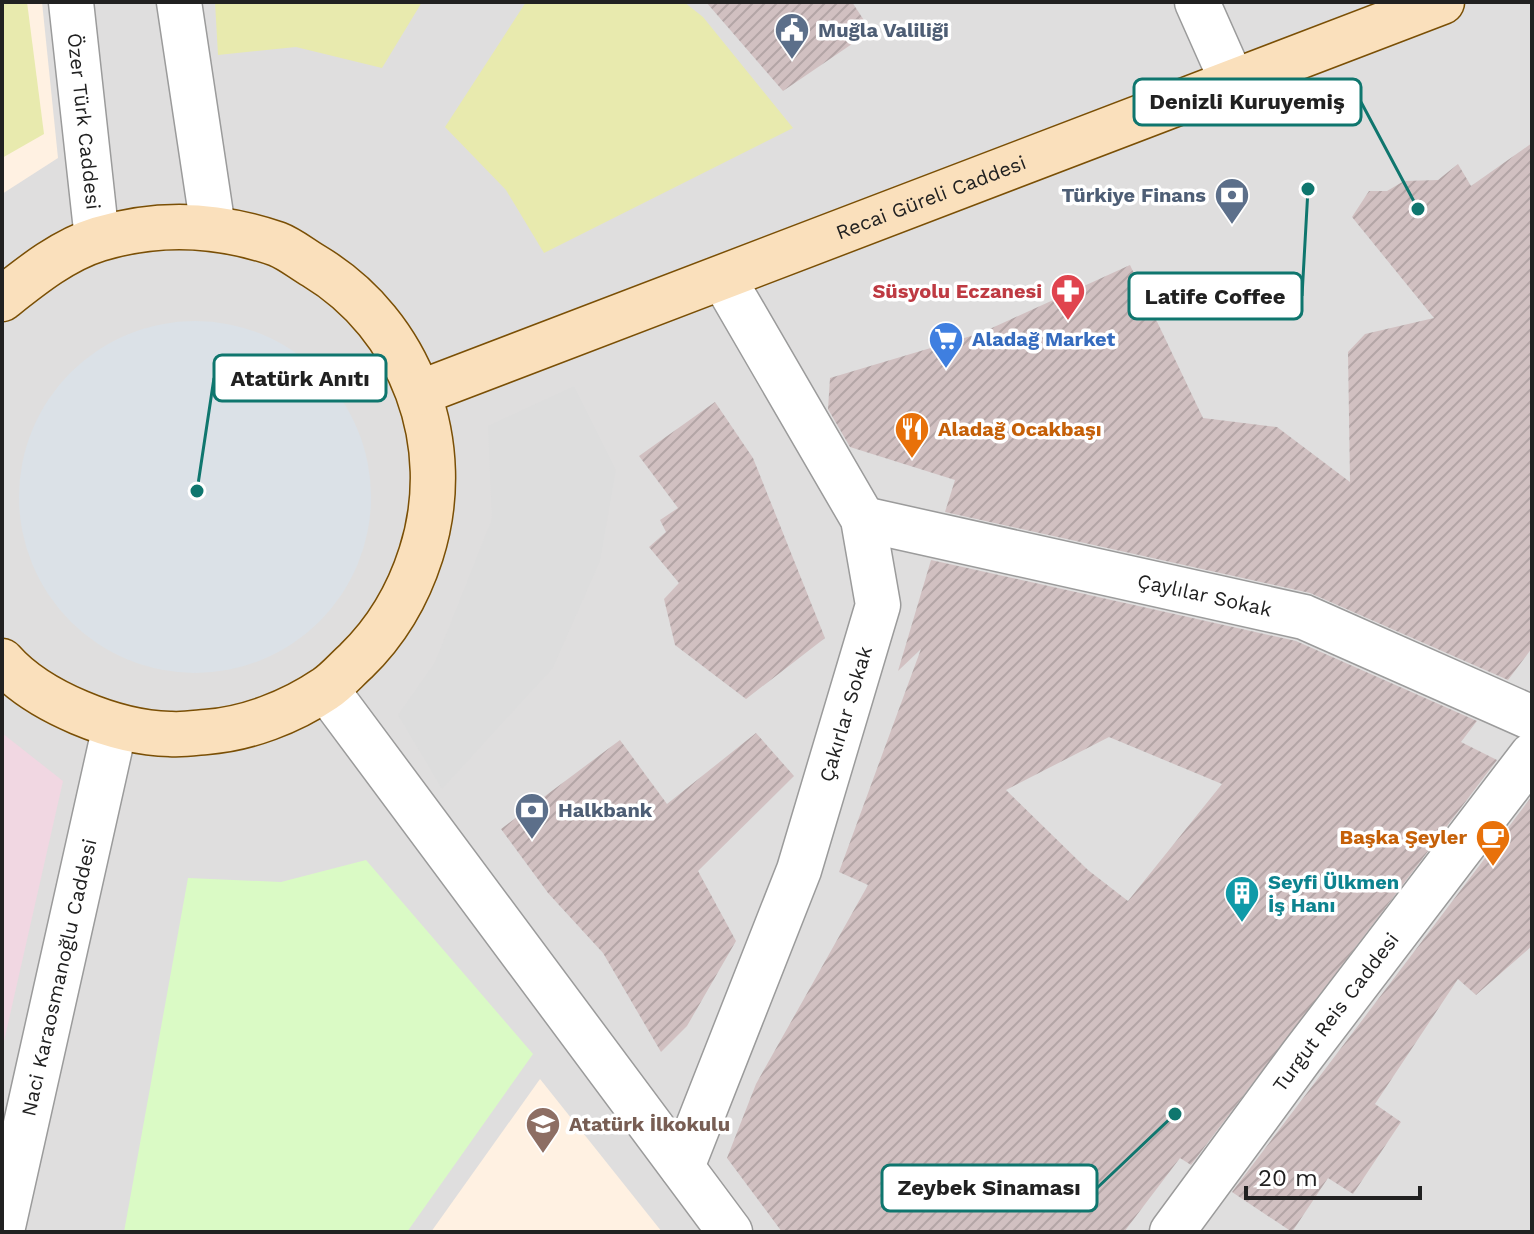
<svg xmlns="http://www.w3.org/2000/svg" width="1534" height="1234" font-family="'Work Sans',sans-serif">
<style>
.residential{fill:#dfdede}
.commercial{fill:#f1d7e2}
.education{fill:#fff1e2}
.grass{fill:#e8eaae}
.park{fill:#dafac5}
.parking{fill:#ddd}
.plaza{fill:#dbe1e7}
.building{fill:url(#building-hatch);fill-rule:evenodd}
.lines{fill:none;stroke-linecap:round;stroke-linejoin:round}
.minor-casing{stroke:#9b9b9b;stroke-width:47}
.tertiary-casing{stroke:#9b9b9b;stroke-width:47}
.secondary-casing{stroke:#7a4f05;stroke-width:47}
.minor{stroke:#fff;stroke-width:44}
.tertiary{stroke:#fff;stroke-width:44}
.secondary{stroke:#fae0bc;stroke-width:44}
.labels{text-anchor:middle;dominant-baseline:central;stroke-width:7;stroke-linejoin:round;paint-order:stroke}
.service-label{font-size:20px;font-weight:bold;fill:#4e5e75;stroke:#fff;text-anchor:start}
.street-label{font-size:20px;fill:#212121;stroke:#fff}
.health-label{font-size:20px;font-weight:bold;fill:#be3a42;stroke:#fff;text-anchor:end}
.shop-label{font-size:20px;font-weight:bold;fill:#366cbe;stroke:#fff;text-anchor:start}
.food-label{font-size:20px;font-weight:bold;fill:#c56008;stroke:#fff;text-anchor:start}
.culture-label{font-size:20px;font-weight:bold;fill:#0d838f;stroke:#fff;text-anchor:start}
.education-label{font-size:20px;font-weight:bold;fill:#785e54;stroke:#fff;text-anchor:start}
.leader{fill:none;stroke:#0f766e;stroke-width:3}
.callout-dot{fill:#0f766e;stroke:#fff;stroke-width:3}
.callout{fill:#fff;stroke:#0f766e;stroke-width:3}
.callout-label{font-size:22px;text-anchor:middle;font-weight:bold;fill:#212121}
</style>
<defs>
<pattern id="building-hatch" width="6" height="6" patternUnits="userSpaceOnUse" patternTransform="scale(2)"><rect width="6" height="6" fill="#d1c0c1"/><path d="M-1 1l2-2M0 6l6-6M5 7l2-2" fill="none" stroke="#b3a5a6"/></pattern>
</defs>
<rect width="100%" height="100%" fill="#f1e9e7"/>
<rect class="residential" x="2" y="2" width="1530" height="1230"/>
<polygon class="commercial" points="2,733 63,781 2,1050"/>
<g class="education">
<polygon points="2,2 42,2 58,158 2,194"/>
<polygon points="540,1079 662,1232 431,1232"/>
</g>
<g class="grass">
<polygon points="2,2 27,2 44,134 2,158"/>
<polygon points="215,2 422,2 382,68 296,47 218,55"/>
<polygon points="526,2 684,2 703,17 793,128 544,253 506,190 445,127"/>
</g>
<polygon class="park" points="366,860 533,1054 407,1232 124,1232 188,878 281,882"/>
<polygon class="parking" points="574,386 616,470 600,561 553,668 442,789 398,715 435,662 492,519 488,426"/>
<circle class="plaza" cx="195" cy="497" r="176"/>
<g class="building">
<polygon points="706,2 852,2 871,31 783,91"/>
<polygon points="1532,143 1532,648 1508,680 1310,593 945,512 955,480 850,447 828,409 830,378 981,333 1130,265 1203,418 1277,427 1350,482 1348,352 1365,334 1434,318 1352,217 1369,191 1387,191 1404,181 1438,180 1458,164 1471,186"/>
<polygon points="715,402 753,458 825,638 746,699 675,645 664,599 679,583 649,547 666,532 660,520 678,508 639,456"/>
<path d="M931,560L1296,641L1477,721L1461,742L1497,760L1191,1165L1180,1158L1124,1232H782L727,1158L756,1084L868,885L839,872L921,649L898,671ZM1109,737L1222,784L1128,901L1088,870L1006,790Z"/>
<polygon points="756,733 794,776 698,871 736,941 687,1026 661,1052 603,953 548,893 501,829 620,740 667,804"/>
<polygon points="1532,796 1532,946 1476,995 1458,979 1375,1104 1401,1122 1353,1194 1328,1178 1292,1232 1232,1192"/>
</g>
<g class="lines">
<g class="minor-casing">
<g id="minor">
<polyline points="1197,2 1233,83"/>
<path id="s1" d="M863,519L1304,617L1532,718"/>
<polyline points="326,689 730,1232"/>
<path id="s2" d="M682,1167L799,870L878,605L863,519L723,278"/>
</g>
</g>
<g class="tertiary-casing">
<g id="tertiary">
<path id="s3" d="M71,2L97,239"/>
<polyline points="179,2 213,228"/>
<path id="s4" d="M2,1231L115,726"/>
<path id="s5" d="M1172,1232L1301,1057L1532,755"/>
</g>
</g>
<g class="secondary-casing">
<g id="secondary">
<path d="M2,299C31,276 63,250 99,239C158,221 219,224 277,244C290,249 302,259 314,266C412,325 456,445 421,554C408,595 387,631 356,661C346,670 336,682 325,689C291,712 247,729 206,732C195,733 182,735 170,734C116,733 38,702 2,661"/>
<path id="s6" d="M419,393L1442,2"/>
</g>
</g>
<use href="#minor" class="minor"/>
<use href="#tertiary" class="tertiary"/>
<use href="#secondary" class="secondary"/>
</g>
<defs>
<g id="civic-pin" transform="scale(1.8)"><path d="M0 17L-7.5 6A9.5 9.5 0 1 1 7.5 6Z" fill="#5c6f8a" stroke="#fff"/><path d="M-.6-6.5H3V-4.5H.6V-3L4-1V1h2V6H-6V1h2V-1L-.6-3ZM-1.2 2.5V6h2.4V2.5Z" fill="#fff"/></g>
<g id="bank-pin" transform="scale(1.8)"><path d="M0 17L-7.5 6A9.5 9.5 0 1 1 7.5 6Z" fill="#5c6f8a" stroke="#fff"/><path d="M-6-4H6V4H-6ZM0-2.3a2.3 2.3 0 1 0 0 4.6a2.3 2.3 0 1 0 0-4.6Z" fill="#fff"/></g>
<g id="pharmacy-pin" transform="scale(1.8)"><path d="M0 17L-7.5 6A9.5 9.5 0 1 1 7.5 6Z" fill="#e0444e" stroke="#fff"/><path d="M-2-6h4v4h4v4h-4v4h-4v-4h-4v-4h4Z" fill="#fff"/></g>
<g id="supermarket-pin" transform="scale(1.8)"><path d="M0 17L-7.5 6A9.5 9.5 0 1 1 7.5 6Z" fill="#3f7fe0" stroke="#fff"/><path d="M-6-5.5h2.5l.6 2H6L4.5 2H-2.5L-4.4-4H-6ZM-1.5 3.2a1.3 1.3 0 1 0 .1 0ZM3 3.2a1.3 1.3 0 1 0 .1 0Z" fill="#fff"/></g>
<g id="restaurant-pin" transform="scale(1.8)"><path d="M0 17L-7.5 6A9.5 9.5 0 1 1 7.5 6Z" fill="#e8710a" stroke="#fff"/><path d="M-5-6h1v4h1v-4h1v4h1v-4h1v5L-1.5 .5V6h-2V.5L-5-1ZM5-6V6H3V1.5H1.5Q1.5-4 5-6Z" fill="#fff"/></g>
<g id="cafe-pin" transform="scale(1.8)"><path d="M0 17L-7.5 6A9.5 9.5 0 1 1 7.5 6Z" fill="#e8710a" stroke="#fff"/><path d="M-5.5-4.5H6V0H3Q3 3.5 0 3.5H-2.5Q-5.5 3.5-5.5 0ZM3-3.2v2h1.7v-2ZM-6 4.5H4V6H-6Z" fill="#fff"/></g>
<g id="building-pin" transform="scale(1.8)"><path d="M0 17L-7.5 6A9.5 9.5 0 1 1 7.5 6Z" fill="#0f9aa8" stroke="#fff"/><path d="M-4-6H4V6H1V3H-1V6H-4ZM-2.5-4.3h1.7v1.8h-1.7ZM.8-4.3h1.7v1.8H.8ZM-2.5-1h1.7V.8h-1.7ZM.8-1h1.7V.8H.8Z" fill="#fff"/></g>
<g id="school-pin" transform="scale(1.8)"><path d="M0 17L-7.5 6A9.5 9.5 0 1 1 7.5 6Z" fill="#8d6e63" stroke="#fff"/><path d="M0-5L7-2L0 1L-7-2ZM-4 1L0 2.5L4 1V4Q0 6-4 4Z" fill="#fff"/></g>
</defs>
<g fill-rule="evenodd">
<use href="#civic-pin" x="792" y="30"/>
<use href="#bank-pin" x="1232" y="195"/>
<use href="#pharmacy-pin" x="1068" y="291"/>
<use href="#supermarket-pin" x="946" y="339"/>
<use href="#restaurant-pin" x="912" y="429"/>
<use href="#bank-pin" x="532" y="810"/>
<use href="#cafe-pin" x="1493" y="837"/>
<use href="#building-pin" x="1242" y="893"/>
<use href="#school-pin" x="543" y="1124"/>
</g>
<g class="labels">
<g class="service-label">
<text x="818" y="30">Muğla Valiliği</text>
<text x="1206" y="195" text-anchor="end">Türkiye Finans</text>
<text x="558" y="810">Halkbank</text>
</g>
<g class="street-label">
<text stroke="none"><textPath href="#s3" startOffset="120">Özer Türk Caddesi</textPath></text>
<text stroke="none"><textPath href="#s6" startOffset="548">Recai Güreli Caddesi</textPath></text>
<text stroke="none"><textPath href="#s1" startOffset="350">Çaylılar Sokak</textPath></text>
<text stroke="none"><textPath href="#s2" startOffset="482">Çakırlar Sokak</textPath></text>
<text stroke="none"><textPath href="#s4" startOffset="260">Naci Karaosmanoğlu Caddesi</textPath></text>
<text stroke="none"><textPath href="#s5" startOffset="274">Turgut Reis Caddesi</textPath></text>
</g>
<g class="health-label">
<text x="1042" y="291">Süsyolu Eczanesi</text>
</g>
<g class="shop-label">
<text x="972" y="339">Aladağ Market</text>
</g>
<g class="food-label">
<text x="938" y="429">Aladağ Ocakbaşı</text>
<text x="1467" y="837" text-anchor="end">Başka Şeyler</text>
</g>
<g class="culture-label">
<text x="1268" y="882">Seyfi Ülkmen<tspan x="1268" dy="23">İş Hanı</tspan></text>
</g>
<g class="education-label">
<text x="569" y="1124">Atatürk İlkokulu</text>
</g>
</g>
<path class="leader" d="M1418 209L1361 102M1308 189L1302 296M197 491L214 378M1175 1114L1097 1188"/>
<g class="callout-dot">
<circle cx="1418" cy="209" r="8"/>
<circle cx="1308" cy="189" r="8"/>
<circle cx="197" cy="491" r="8"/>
<circle cx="1175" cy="1114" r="8"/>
</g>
<g class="callout">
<rect x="1134" y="79" width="227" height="46" rx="8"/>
<rect x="1129" y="273" width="173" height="46" rx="8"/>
<rect x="214" y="355" width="172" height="46" rx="8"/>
<rect x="882" y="1165" width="215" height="46" rx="8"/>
</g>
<g class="callout-label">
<text x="1247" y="109">Denizli Kuruyemiş</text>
<text x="1215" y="304">Latife Coffee</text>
<text x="300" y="386">Atatürk Anıtı</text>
<text x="989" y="1195">Zeybek Sinaması</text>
</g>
<rect width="1534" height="1234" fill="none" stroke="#212121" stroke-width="8"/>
<path d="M1246 1186v12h174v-12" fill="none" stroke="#212121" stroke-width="4"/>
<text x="1258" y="1186" font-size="24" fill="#212121" stroke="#ffffff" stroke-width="6" paint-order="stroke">20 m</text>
</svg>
